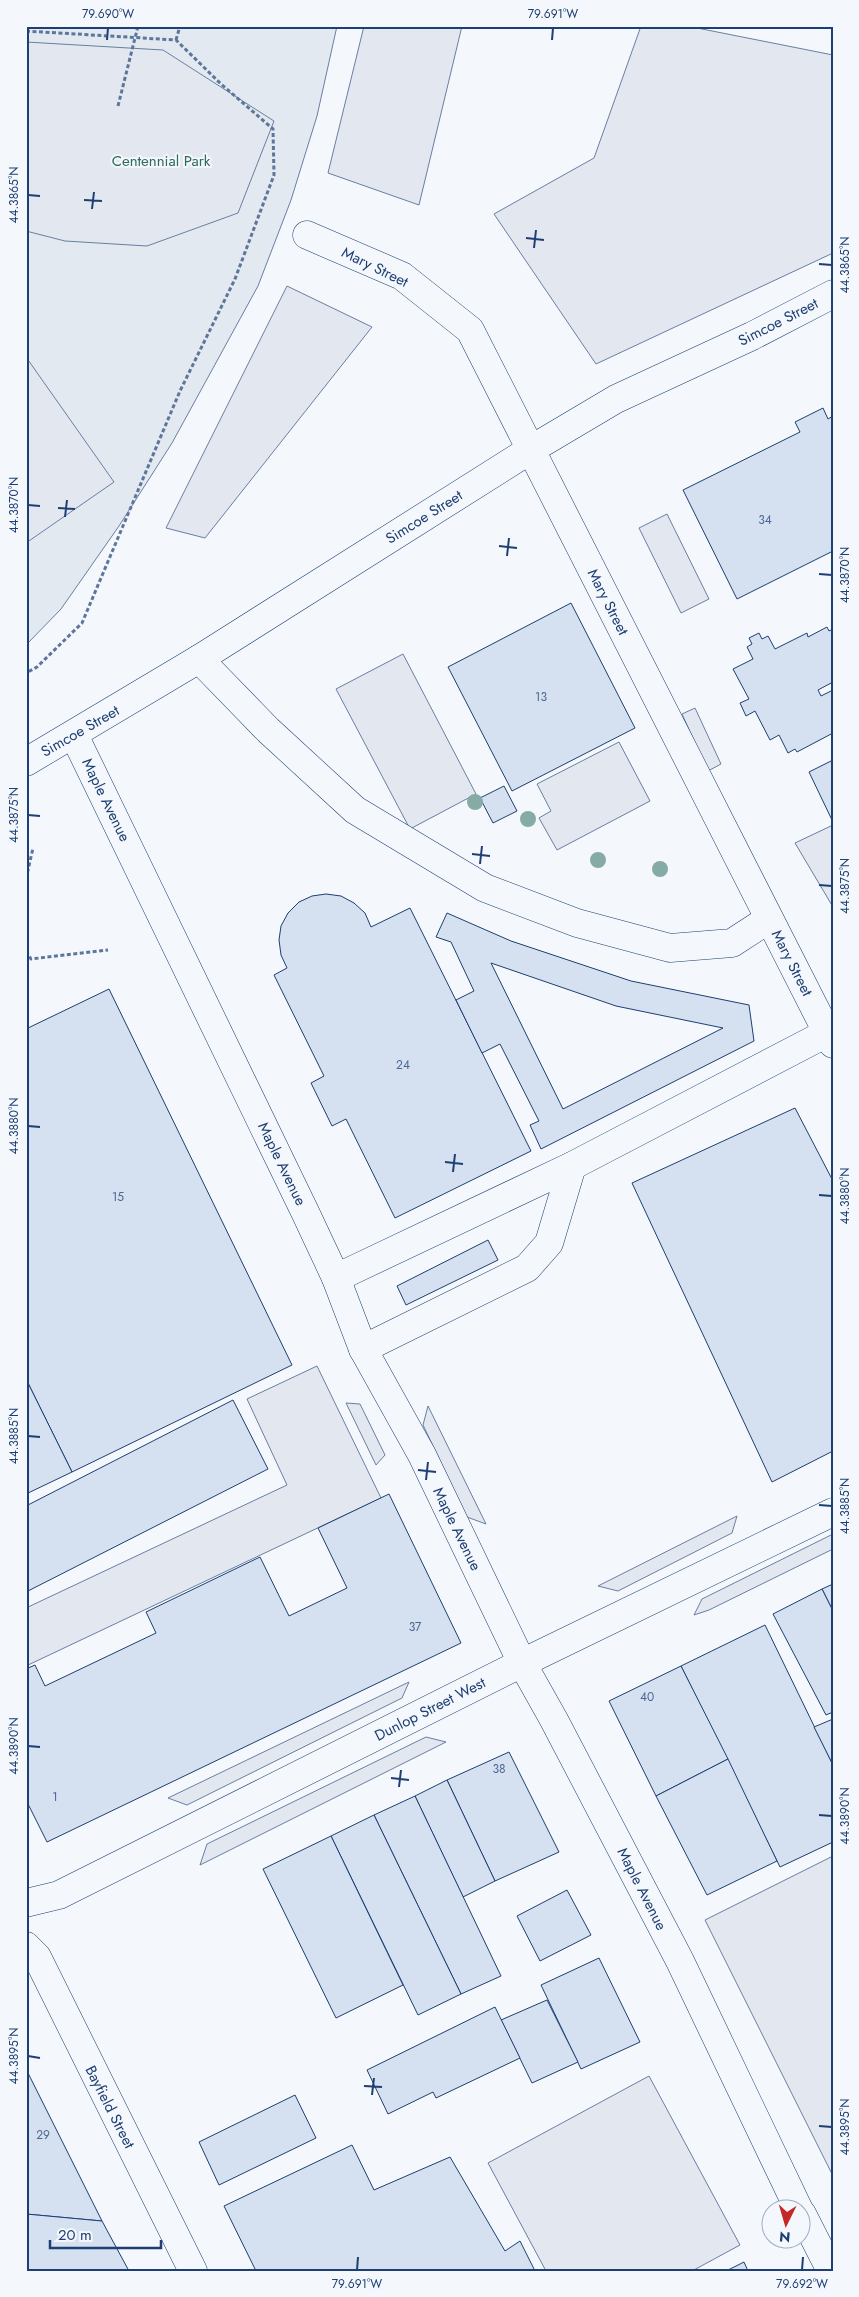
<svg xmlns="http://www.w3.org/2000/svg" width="859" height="2297" font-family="Jost,sans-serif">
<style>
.green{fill:#e3e9f0;stroke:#687fa3}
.parking{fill:#e3e8f0;stroke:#687fa3}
.building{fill:#d5e0f0;stroke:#1d3f73;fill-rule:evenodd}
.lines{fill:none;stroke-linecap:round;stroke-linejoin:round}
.minor-casing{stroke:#1d3f73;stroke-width:29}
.major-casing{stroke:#1d3f73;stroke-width:29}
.path{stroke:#5e769c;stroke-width:3;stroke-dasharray:4 2.5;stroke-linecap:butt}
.minor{stroke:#f4f7fb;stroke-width:28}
.major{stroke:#f4f7fb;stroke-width:28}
.tree{fill:#86aba6}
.ticks{fill:none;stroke:#1d3f73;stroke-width:2}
.labels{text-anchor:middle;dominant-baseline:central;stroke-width:4;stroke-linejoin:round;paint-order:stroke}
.number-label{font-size:12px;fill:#4b6792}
.park-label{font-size:15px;fill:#2c6c60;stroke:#f4f7fb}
.street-label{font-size:15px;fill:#1d3f73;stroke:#f4f7fb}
.neatline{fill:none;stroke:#1d3f73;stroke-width:2}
.ticks-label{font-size:12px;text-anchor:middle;fill:#1d3f73}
</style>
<rect width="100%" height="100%" fill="#f4f7fb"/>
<polygon class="green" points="26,26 337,26 317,116 291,200 258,286 172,443 119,526 61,609 26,645"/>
<g class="parking">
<polygon points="364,26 462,26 419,205 328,173"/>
<polygon points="641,26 687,26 833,55 833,253 596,364 494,214 594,158"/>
<polygon points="26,42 163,50 274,121 238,213 147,246 65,241 26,231"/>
<polygon points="287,286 372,327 205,538 166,528"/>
<polygon points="26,357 114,482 26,543"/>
<polygon points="667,514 709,599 681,613 639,528"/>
<polygon points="403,654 476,794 410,829 336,689"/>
<polygon points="695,708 721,764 708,771 682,714"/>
<polygon points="619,742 650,801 557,850 539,818 551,811 537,784"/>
<polygon points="833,825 833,907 795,843"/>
<polygon points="317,1366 381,1498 26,1666 26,1608 287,1485 247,1399"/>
<polygon points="346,1403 360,1404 385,1455 376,1465"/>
<polygon points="428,1406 486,1524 467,1517 423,1425"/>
<polygon points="737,1516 732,1533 618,1591 598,1586"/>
<polygon points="833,1534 833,1549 709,1610 694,1615 702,1599"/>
<polygon points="409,1682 402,1698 187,1805 168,1798"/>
<polygon points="426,1737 446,1742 200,1865 207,1844"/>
<polygon points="833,1856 833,2176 705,1920"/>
<polygon points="649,2076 740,2245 692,2271 546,2271 488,2163"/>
</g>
<g class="building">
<polygon points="823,408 828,419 833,416 833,551 737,599 683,490 800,432 795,422"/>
<polygon points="571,603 635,728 512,791 448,667"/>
<polygon points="827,627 829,631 833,629 833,682 818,690 821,696 833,690 833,733 797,752 795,749 788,753 779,735 770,740 755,711 746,716 740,703 749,699 733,669 753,659 747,647 752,644 749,638 759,633 762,639 768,636 775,649 807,633 808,637"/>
<polygon points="833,760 833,820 832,820 809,772"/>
<polygon points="504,786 517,811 493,823 480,798"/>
<polygon points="326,894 341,896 354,903 365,913 371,927 410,908 531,1151 395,1218 346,1119 332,1126 311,1083 324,1076 274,975 287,968 281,955 279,940 281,926 288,913 299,902 312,896"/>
<path d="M447,913L511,941L631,981L749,1005L754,1041L541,1149L530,1125L539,1121L500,1044L482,1053L456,1000L474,991L451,942L436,937ZM491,963L616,1006L723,1028L563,1109Z"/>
<polygon points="109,989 292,1365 72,1472 26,1379 26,1029"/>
<polygon points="795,1108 833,1181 833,1451 772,1482 632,1183"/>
<polygon points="488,1240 498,1260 406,1305 397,1286"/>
<polygon points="26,1379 72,1472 26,1494"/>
<polygon points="233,1400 268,1469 26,1592 26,1506"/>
<polygon points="389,1494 461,1643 47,1842 26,1800 26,1669 35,1665 45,1686 156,1633 146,1612 260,1557 289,1616 347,1588 318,1528"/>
<polygon points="833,1584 833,1611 822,1589"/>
<polygon points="822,1589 833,1611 833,1712 826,1715 773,1614"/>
<polygon points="765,1625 833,1765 833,1842 780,1867 681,1666"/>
<polygon points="681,1666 728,1759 656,1796 609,1701"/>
<polygon points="833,1719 833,1765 814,1727"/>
<polygon points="509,1752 559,1852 495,1881 447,1780"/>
<polygon points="728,1759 777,1861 707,1895 656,1796"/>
<polygon points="447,1780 495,1881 463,1897 415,1796"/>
<polygon points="415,1796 501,1976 461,1994 374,1815"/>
<polygon points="374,1815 461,1994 418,2015 331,1836"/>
<polygon points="331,1836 403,1985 336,2018 263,1869"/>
<polygon points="567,1890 591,1935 540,1961 517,1916"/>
<polygon points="599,1958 640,2042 581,2069 541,1985"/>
<polygon points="547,2000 578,2062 532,2083 501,2020"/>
<polygon points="495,2007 520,2058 436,2098 433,2092 388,2114 367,2070"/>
<polygon points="26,2069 102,2221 26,2214"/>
<polygon points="295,2095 316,2138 219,2185 199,2142"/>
<polygon points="352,2145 374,2190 450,2157 505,2251 520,2241 535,2271 256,2271 224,2206"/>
<polygon points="26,2214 102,2221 129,2271 26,2271"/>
<polygon points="744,2262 748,2271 726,2271"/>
</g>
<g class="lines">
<g class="minor-casing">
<g id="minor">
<polyline points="307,235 402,276 470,330 833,1044"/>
<polyline points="199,659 268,730 355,810 485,888 577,923 670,948 732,943 769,919"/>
<polyline points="74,735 306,1214 336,1278 363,1349 422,1455 522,1663 554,1720 680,1961 799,2210"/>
<polyline points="336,1278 572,1166 827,1033"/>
<polyline points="363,1349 527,1268 549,1243 572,1166"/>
<polyline points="802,2214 831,2271"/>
</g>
</g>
<g class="major-casing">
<g id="major">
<polyline points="26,762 199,659 530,450 616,399 752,336 833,294"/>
<polyline points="26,1903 59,1895 522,1663 833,1512"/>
<polyline points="26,1946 37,1957 193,2271"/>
</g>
</g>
<g class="path">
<polyline points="26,31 176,40 221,84 273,129 274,175 235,279 180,391 82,623 37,667 26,673"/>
<polyline points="176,40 180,26"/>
<polyline points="118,106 138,26"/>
<polyline points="26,879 33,848"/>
<polyline points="26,951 31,959 108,950"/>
</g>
<use href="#minor" class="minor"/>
<use href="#major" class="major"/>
</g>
<g class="tree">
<circle cx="475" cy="802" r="8"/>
<circle cx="528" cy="819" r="8"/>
<circle cx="598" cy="860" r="8"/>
<circle cx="660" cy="869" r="8"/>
</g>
<path class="ticks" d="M107,40L108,28M552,40L553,28M28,195L40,196M84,200L102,201M92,209L94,192M526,238L544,240M534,248L536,230M819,264L832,265M28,505L40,506M58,508L75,509M65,517L67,500M499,546L517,548M507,556L509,538M819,574L832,575M28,815L40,816M472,854L490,856M480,864L482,846M819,885L832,886M28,1126L40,1127M445,1162L463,1164M453,1172L455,1154M819,1195L832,1196M28,1436L40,1437M418,1470L436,1472M426,1480L428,1462M819,1505L832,1506M28,1746L40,1747M391,1778L409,1780M399,1787L401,1770M819,1815L832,1816M28,2056L40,2058M364,2086L382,2087M372,2095L374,2078M819,2126L832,2127M357,2270L358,2257M802,2270L803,2257"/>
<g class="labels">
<g class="number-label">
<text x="765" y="520">34</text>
<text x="541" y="697">13</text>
<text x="403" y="1065">24</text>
<text x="118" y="1197">15</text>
<text x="415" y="1627">37</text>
<text x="647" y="1697">40</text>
<text x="499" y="1769">38</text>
<text x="55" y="1797">1</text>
<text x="43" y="2135">29</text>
</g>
<g class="park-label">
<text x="161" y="161">Centennial Park</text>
</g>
<g class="street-label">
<text transform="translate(375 267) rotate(26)">Mary Street</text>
<text transform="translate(778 322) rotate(-27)">Simcoe Street</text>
<text transform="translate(424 517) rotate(-32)">Simcoe Street</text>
<text transform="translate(608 602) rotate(63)">Mary Street</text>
<text transform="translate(80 731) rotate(-30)">Simcoe Street</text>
<text transform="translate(106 800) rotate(64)">Maple Avenue</text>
<text transform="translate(792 963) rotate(63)">Mary Street</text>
<text transform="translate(282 1164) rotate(64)">Maple Avenue</text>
<text transform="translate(457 1529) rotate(64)">Maple Avenue</text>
<text transform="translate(430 1709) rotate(-27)">Dunlop Street West</text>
<text transform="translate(642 1889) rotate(63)">Maple Avenue</text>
<text transform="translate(110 2107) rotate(63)">Bayfield Street</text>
</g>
</g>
<rect width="859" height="2297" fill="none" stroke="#f4f7fb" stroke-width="55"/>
<g transform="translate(786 2224) rotate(185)"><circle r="24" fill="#f4f7fb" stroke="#9eadc5"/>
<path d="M0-4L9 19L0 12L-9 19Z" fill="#c62828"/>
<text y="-8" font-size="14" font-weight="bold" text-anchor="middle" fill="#1d3f73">N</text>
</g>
<path d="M50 2240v8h111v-8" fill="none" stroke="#1d3f73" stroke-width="2.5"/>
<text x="58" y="2240" font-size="15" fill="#1d3f73" stroke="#f4f7fb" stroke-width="4" paint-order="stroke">20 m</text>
<rect x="28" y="28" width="804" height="2242" class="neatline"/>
<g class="ticks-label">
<text x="108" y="18">79.690°W</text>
<text x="553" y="18">79.691°W</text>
<text transform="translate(14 195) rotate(-90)" y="4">44.3865°N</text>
<text transform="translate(845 265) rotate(-90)" y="4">44.3865°N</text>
<text transform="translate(14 505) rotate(-90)" y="4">44.3870°N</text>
<text transform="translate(845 575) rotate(-90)" y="4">44.3870°N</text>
<text transform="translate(14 815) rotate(-90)" y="4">44.3875°N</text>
<text transform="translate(845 886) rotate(-90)" y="4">44.3875°N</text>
<text transform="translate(14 1126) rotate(-90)" y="4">44.3880°N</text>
<text transform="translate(845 1196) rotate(-90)" y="4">44.3880°N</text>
<text transform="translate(14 1436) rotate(-90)" y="4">44.3885°N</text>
<text transform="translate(845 1506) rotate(-90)" y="4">44.3885°N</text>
<text transform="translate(14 1746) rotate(-90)" y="4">44.3890°N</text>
<text transform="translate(845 1816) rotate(-90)" y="4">44.3890°N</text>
<text transform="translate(14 2056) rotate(-90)" y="4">44.3895°N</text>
<text transform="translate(845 2127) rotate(-90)" y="4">44.3895°N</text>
<text x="357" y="2288">79.691°W</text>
<text x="802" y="2288">79.692°W</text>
</g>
</svg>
